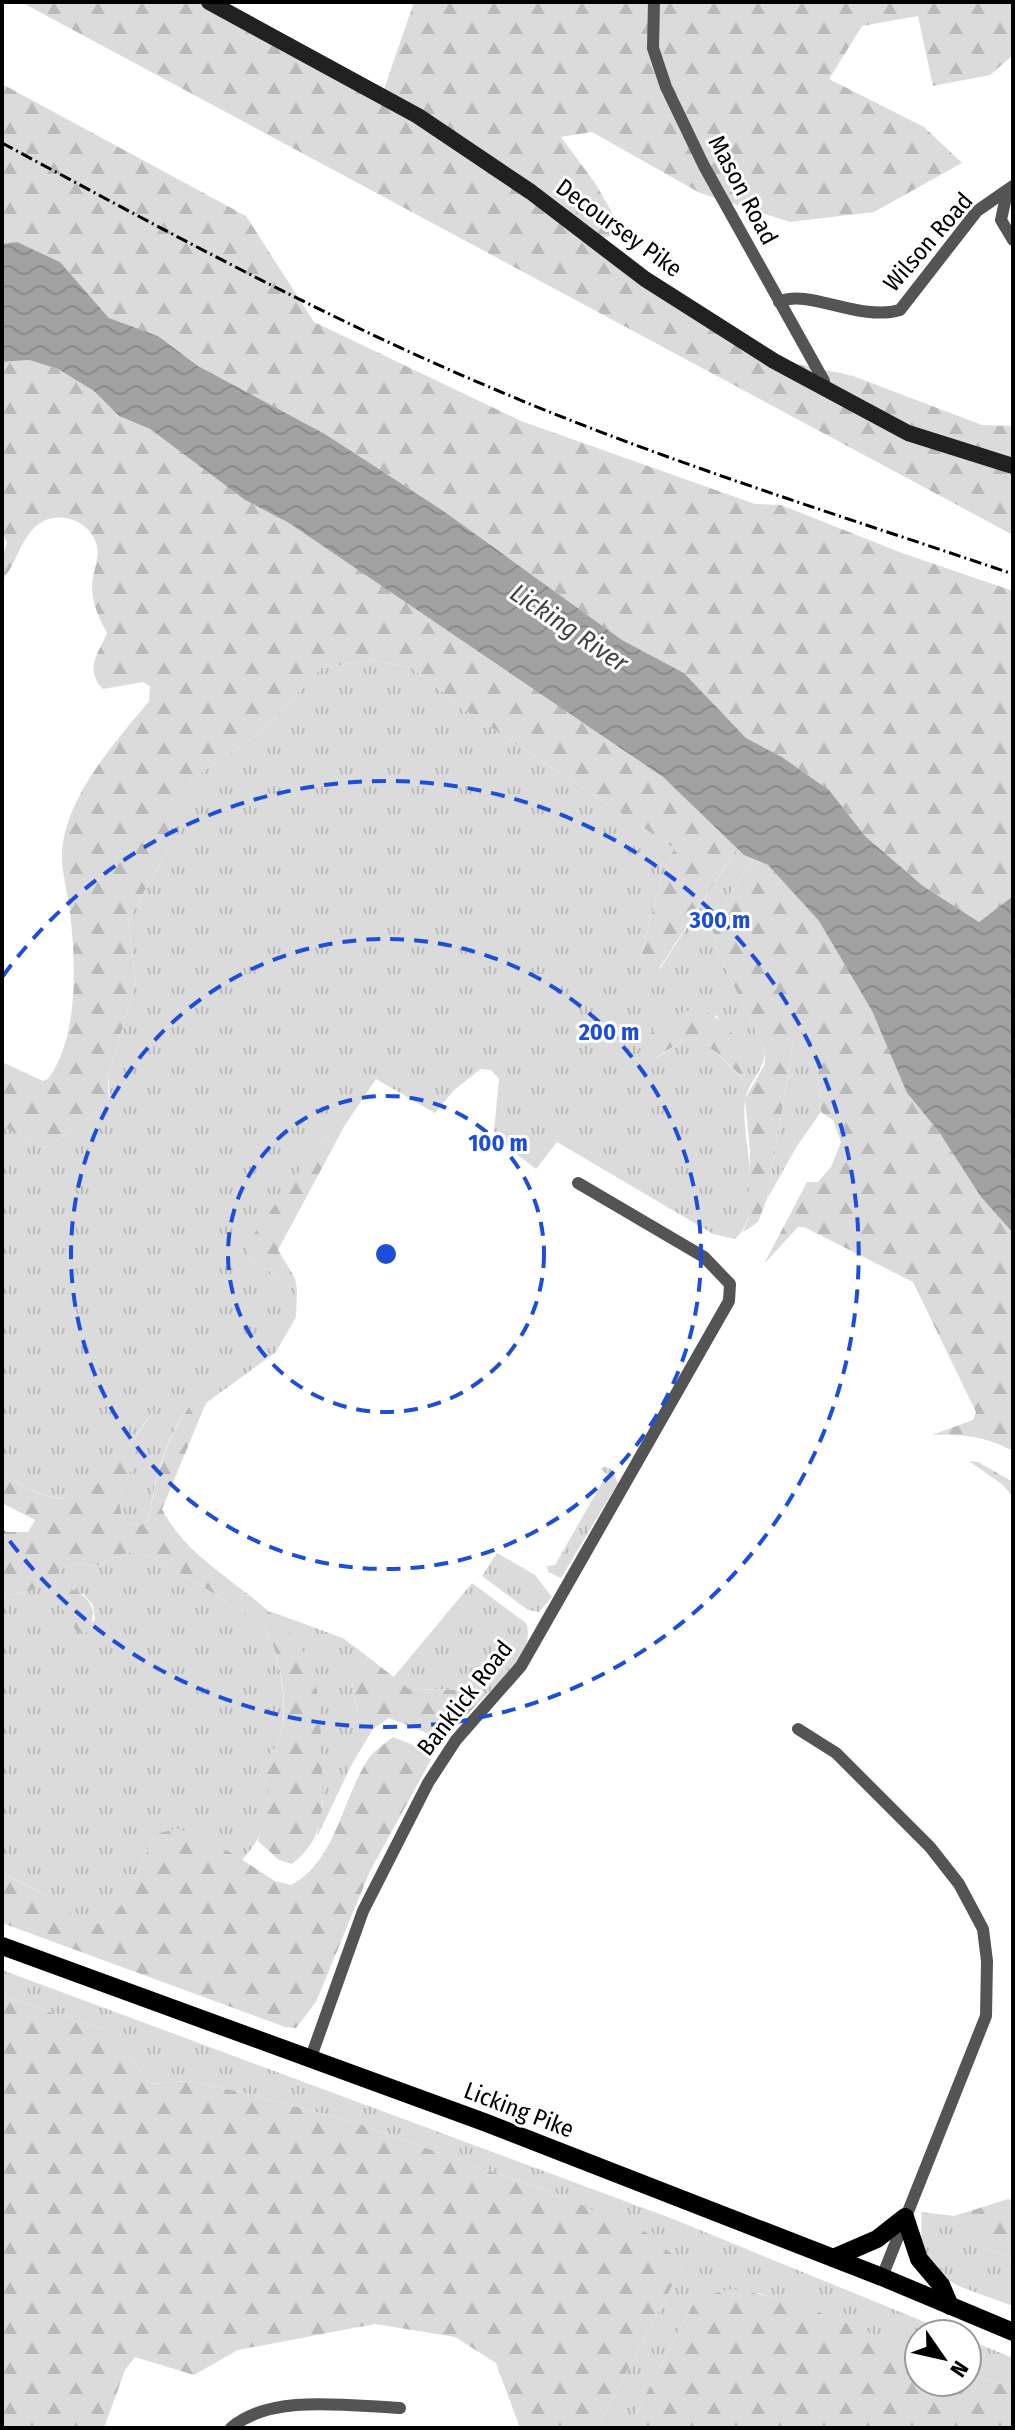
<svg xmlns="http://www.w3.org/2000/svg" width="1015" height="2430" font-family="'Fira Sans Condensed',sans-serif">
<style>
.grass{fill:url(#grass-tufts);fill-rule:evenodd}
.forest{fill:url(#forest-firs)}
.water{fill:url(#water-waves)}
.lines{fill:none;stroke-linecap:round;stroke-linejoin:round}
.minor{stroke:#545454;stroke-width:12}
.secondary{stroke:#212121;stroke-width:16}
.primary{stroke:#000;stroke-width:18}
.rail{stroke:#000;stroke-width:3;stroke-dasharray:12 4 2 4;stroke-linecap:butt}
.ring{fill:none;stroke:#1d4ed8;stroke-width:4;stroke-dasharray:14 10}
.labels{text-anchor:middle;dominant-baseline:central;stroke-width:6;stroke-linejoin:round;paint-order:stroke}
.street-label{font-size:24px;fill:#000;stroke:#fff}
.water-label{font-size:26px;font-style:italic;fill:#434343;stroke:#fff}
.centre{fill:#1d4ed8;stroke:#fff;stroke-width:4}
.ring-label{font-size:24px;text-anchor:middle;font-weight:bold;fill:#1d4ed8;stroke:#fff;stroke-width:6;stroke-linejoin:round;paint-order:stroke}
</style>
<defs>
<pattern id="grass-tufts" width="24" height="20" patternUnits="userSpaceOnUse" patternTransform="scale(2)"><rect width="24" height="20" fill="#dbdbdb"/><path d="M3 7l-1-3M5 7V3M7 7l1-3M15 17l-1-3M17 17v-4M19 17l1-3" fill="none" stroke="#bababa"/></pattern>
<pattern id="forest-firs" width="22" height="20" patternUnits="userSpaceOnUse" patternTransform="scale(2)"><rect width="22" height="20" fill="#dbdbdb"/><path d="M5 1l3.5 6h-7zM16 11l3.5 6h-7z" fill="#bababa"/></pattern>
<pattern id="water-waves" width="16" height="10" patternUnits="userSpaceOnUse" patternTransform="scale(2)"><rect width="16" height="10" fill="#a2a2a2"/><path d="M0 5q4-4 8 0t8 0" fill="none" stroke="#8a8a8a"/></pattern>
</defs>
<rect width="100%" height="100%" fill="#fff"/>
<g class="grass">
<path d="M372,660L412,668L466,711L674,848L655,900L641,957L660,969L737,848L753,859L711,924L718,953L765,1050C765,1071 748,1081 745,1101C740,1137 767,1212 735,1239L713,1234L557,1142L536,1169L510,1149L494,1131L499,1079L491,1070L481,1069L454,1090L435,1113L376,1079L345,1125L319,1144L248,1257L297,1290L296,1317L276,1352L206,1403L190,1405C165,1440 155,1476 149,1519L139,1526L123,1523L119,1500L153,1412C131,1438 106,1497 67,1499C48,1500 20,1484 2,1477V1126L44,1149L97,1112L110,1096L108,1075L136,983L128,921L168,849V818L192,779L260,733L321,668ZM717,1015L742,1078L717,1053L695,1038L683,1041L651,1061Z"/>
<polygon points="800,1031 808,1035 818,1075 821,1112 797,1146 767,1199 793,1044"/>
<polygon points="605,1466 612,1470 618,1483 561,1578 548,1572 547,1566 555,1565 607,1474 600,1469"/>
<path d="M129,1552L155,1558L261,1622C280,1646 291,1713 278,1742C274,1752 265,1757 261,1768C279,1804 268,1830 242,1860L230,1852L154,1835L129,1894L109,1923L85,1925L46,1895L2,1873V1597L34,1590L65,1567L77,1564L95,1566ZM82,1593L93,1605L95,1620L77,1633L69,1619Z"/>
<polygon points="497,1553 535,1575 552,1597 539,1612 528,1610 482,1576"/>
<path d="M472,1583L526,1623C537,1652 498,1683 479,1702L465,1690L409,1689L392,1679Z"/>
<polygon points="269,1611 343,1638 368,1657 352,1684 358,1714 373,1729 352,1764 317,1837 323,1804 290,1635"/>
<polygon points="2,1970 673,2219 954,2334 919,2334 919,2354 801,2306 758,2293 692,2306 628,2428 597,2428 683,2265 566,2198 357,2123 237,2091 187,2081 150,2084 128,2053 104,2030 2,1996"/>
<path d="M922,2212L954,2216L987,2248L1013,2258V2306C957,2284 915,2283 922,2212Z"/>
<polygon points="967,2339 1013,2358 1013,2388 967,2373"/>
</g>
<g class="forest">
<polygon points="21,2 209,2 382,95 413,5 410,2 1013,2 1013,55 990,75 933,86 918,16 862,26 829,79 924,127 962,163 874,212 790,222 700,193 592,132 561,137 595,183 624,233 594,240 770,358 853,376 982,425 1013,426 1013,535"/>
<polygon points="2,84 246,216 314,322 521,421 755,504 781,505 902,553 1013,591 1013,896 979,922 923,886 866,837 829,790 782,757 746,738 684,673 622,640 442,510 325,434 198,366 158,336 109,318 60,262 17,242 2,244"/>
<path d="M29,360L58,369L94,391L119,416L150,429L245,500L289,523L472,645L663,777L737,848L659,969L649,977L641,958L655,900L674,848L466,711L412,668L372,660L321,668L260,733L192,779L169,817L168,849L128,921L136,983L108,1075L109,1108L97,1112L44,1149L2,1126V1062L43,1081L48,1079C79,1037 76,962 70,913C68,893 61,871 62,852C66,795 116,742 149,701L150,686L143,682L103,689C84,669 98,654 107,633C99,618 92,604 92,586C92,572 101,557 96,543C88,518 54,509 35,527C19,543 16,565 2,580V558L7,543L2,532V362Z"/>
<path d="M753,859L768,865L819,921L872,1011L907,1093L939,1132L981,1197L1013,1233V1451C985,1436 963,1434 932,1435L973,1420L976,1412L913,1282L804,1227H798L764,1264L807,1182H818L831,1167L841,1142L833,1120L821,1112L818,1075L808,1036L801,1032L793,1044L767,1199L758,1222L743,1232L748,1219L750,1152L745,1099L765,1064V1050L718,953L711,924Z"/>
<path d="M695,1008C733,1021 735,1036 746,1072L743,1078L717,1053L695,1038L683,1041L625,1075L659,1021Z"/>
<polygon points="345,1125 278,1250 295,1278 297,1290 248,1257 245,1246 319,1144"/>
<path d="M206,1403L162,1509C196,1576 282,1597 311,1667C321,1693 321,1742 322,1770C323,1811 326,1836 292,1864L279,1860L258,1841C269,1810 276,1800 261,1768C265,1757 274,1752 278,1742C292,1713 280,1646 261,1622L155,1558L129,1552L95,1566L77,1564L65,1567L34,1590L2,1597V1532H28L35,1520L2,1503V1477C20,1484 47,1500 66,1499C100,1499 136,1434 155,1409L119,1500L123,1523L139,1526L149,1519C156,1476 165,1440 191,1404Z"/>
<polygon points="969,1461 978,1462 1013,1482 1013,1497 1003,1485"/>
<path d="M68,1588C92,1597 99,1611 87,1633H77L59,1603Z"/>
<polygon points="368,1657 409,1689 465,1690 479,1702 444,1740 389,1718 373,1729 358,1714 352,1683"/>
<path d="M393,1737L423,1749L432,1758L370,1871L316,2002L296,2028L285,2027L2,1923V1873L46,1895L85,1924L108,1923L129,1894L154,1835L177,1828L230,1852L275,1881L291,1885C336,1862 342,1798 369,1758C375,1750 385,1743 393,1737Z"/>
<polygon points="2,1996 104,2030 128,2053 150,2084 187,2081 237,2091 357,2123 566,2198 652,2235 683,2265 597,2428 520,2428 496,2363 455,2337 375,2324 238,2350 194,2375 135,2357 125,2370 104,2428 2,2428"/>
<polygon points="1008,2199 1013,2201 1013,2258 987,2248 954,2216"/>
<path d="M730,2289C796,2297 858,2329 919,2354V2382H967V2373L1013,2388V2428H628L692,2306L709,2295Z"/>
</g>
<polygon class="water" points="17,242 60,262 109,318 158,336 198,366 325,434 442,510 622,640 684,673 746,738 782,757 829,790 866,837 923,886 979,922 1013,896 1013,1233 981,1197 939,1132 907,1093 872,1011 819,921 768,865 744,855 663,777 289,523 245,500 150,429 119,416 94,391 58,369 29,360 2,362 2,244"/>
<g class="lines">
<g class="minor">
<polyline points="654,2 653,48 666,87 704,166 824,381 824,390"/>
<polyline points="1007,192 1001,220 1013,240"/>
<path d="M779,302C808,288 859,322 900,310L977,211L1013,186"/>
<polyline points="798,1729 836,1753 930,1847 959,1884 983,1929 987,1961 986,2016 882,2277"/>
<polyline points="311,2057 363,1911 428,1783 456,1740 521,1666 729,1301 730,1284 704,1257 578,1183"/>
<path d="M231,2428C271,2393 349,2406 400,2408"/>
</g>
<polyline class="secondary" points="209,2 418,116 531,192 645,279 774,361 908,433 1013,466"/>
<g class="primary">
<polyline points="2,1946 484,2122 882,2277 1013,2332"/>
<polyline points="833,2258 877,2239 905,2217 919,2259 941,2285 950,2306"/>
</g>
<path class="rail" d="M2,143C164,230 325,318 494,389C663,461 839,515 1013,574"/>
</g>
<g class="ring">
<circle cx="386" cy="1254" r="158"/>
<circle cx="386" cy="1254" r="315"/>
<path d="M3 976A473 473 0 1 1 3 1532"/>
</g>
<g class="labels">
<g class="street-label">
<text transform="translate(743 190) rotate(62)">Mason Road</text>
<text transform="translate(619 228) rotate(36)">Decoursey Pike</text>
<text transform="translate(928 242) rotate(-49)">Wilson Road</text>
<text transform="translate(465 1698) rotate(-52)">Banklick Road</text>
<text transform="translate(519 2110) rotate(21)">Licking Pike</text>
</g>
<g class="water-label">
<text transform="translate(569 628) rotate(34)">Licking River</text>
</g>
</g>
<circle cx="386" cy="1254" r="12" class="centre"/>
<g class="ring-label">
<text x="720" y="928">300 m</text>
<text x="609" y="1040">200 m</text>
<text x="498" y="1151">100 m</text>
</g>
<rect width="1015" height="2430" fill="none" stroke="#000000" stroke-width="8"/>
<g transform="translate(943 2358) rotate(124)"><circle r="38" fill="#ffffff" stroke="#999999" stroke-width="2"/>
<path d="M0-6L14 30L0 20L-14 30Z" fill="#000000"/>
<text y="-12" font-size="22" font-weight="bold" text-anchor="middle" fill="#000000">N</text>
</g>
</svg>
